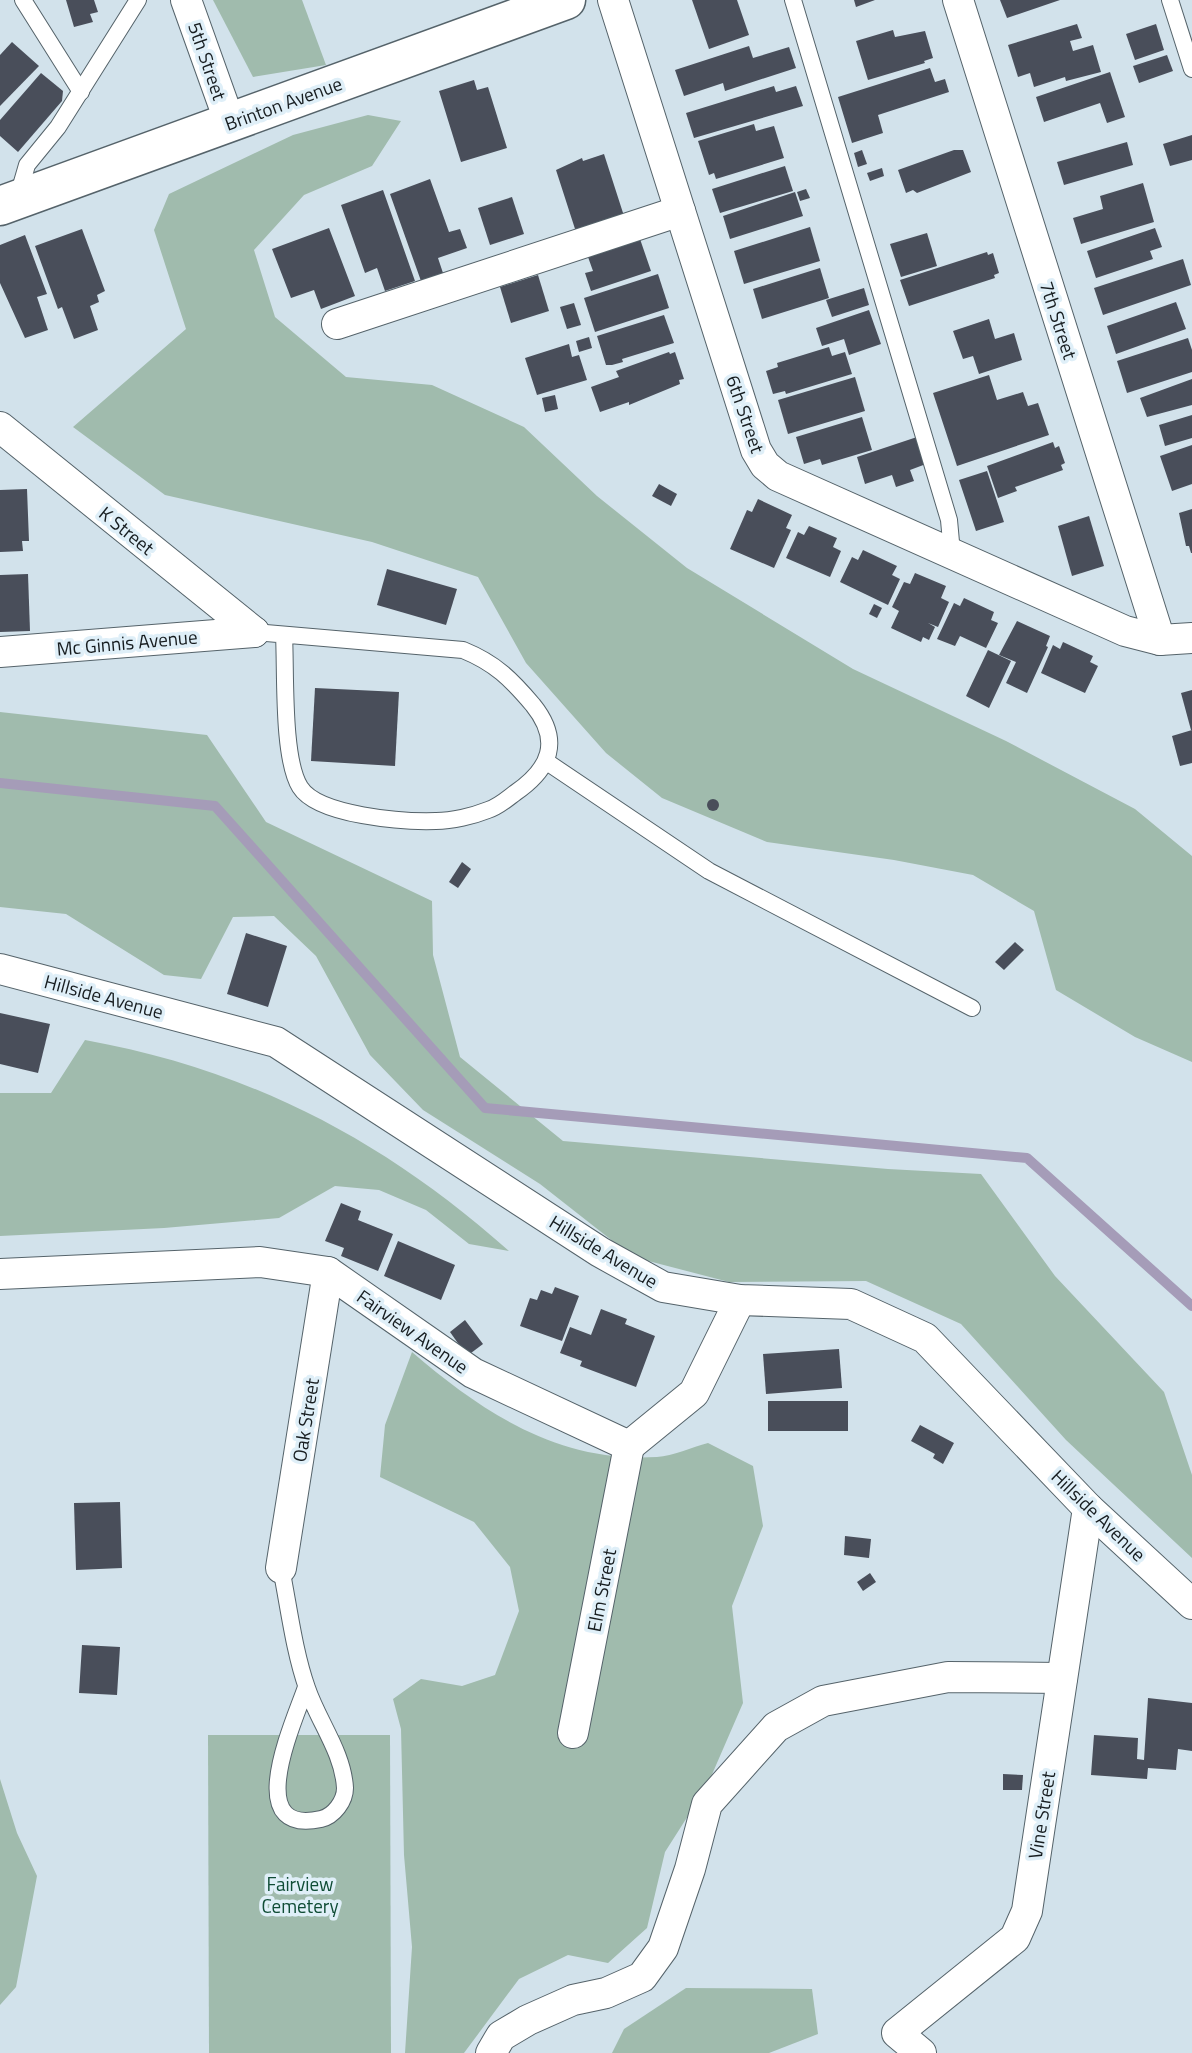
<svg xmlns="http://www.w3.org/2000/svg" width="1192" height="2053" font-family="'Titillium Web',sans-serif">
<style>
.green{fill:#a0bbad}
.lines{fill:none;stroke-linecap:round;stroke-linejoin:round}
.stream{stroke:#a59cb8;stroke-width:10}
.building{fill:#494e5a}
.service-casing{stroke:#55636a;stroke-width:18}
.minor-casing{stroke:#55636a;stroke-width:32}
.tertiary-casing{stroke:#55636a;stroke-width:41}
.service{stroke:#fff;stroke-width:16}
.minor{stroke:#fff;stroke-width:30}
.tertiary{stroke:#fff;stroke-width:38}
.labels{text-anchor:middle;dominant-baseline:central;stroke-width:7;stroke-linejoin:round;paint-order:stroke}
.street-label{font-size:19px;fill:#171d20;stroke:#dfeff8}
.park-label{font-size:19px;fill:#0f4c35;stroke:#dfeff8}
</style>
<rect width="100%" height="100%" fill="#d2e2eb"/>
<g class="green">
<polygon points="213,0 302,0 326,65 253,77"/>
<polygon points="368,115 401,121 372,166 304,195 254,250 275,317 346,377 432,385 524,427 597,496 687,568 853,669 1006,741 1135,809 1192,856 1192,1062 1135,1037 1056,990 1034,911 973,875 894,860 767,842 662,798 606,753 526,663 478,577 372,542 165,495 73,427 186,329 154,230 169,194 293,135"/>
<polygon points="0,712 207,735 266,822 432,901 433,955 460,1057 563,1141 888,1169 981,1174 1055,1276 1164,1392 1192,1475 1192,1558 1066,1440 961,1324 866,1281 729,1282 633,1257 540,1184 423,1110 370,1055 316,956 274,916 233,917 201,979 164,975 66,914 0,907"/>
<path d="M85,1040C251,1070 384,1140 509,1251L469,1244L426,1210L379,1190L335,1186L279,1218L164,1228L0,1236V1093H51Z"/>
<path d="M412,1352C483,1413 559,1463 657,1457C673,1456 692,1447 708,1443L753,1466L763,1526L732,1606L743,1703L707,1786L665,1852L647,1928L608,1963L568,1955L519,1979L464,2053H405L412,1947L404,1855L401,1729L393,1699L421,1679L462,1686L495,1675L519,1611L510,1567L474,1522L380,1477L385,1425Z"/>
<polygon points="208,1735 390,1735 391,2053 209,2053"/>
<polygon points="0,1779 17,1833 37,1876 16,1987 0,2005"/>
<polygon points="686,1988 812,1989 818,2034 769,2053 612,2053 624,2029"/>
</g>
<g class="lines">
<polyline class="stream" points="0,783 215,806 485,1108 1027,1158 1192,1306"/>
</g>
<g class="building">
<polygon points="66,0 94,0 98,12 90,14 93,22 74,27"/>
<polygon points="692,0 737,0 749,35 709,49"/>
<polygon points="854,0 875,0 856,7"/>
<polygon points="1000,0 1060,0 1007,18"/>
<polygon points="1077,24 1082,38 1070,41 1073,51 1093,45 1101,72 1066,81 1065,77 1034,87 1030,73 1018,77 1008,45"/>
<polygon points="1156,24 1164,50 1135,60 1126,34"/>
<polygon points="893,30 895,37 925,31 933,58 924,61 925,63 868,80 856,41"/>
<polygon points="12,42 39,66 0,106 0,55"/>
<polygon points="749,46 753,58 789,47 796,68 725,91 723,83 684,96 675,70"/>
<polygon points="1167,55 1173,71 1139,83 1133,66"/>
<polygon points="930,68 935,82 945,79 949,92 878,115 883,133 852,143 838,97"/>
<polygon points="1110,72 1125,117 1107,123 1100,103 1044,122 1036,97"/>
<polygon points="41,73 63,91 62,101 18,152 0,136 0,120"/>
<polygon points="474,80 477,90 488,87 507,148 461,162 439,91"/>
<polygon points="774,86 776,92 796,86 803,106 694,138 686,113"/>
<polygon points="754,124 756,131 774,126 784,158 716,179 714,173 709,175 698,141"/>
<polygon points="1192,135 1192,160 1170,166 1163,144"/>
<polygon points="1127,142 1133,165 1064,185 1057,162"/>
<polygon points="862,150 867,164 858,167 854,153"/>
<polygon points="954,150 963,150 971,172 917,193 913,190 906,193 898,170"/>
<polygon points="604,154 624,216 576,232 556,170 582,158 583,161"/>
<polygon points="785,166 793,191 720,213 712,189"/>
<polygon points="882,168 884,176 870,181 867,173"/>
<polygon points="430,179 449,232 460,229 467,248 438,258 443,273 421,281 390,194"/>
<polygon points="1143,183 1154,222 1081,244 1073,218 1103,209 1100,196"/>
<polygon points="806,189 810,198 800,201 797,192"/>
<polygon points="383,190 415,281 385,291 377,268 365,273 341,205"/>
<polygon points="795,192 803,216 730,239 723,216"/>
<polygon points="512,197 524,234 490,245 478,208"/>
<polygon points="810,227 820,261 744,284 734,251"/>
<polygon points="329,228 355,296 321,309 314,290 291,298 272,249"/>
<polygon points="1155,228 1162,247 1150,251 1153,259 1096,278 1087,251"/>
<polygon points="82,229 105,291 97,295 99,302 90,306 98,330 74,339 62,307 58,309 35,246"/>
<polygon points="927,233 937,266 901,277 890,244"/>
<polygon points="25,235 47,294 37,297 48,330 25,338 0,283 0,245"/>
<polygon points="640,239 651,271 591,291 585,273 593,271 588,257"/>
<polygon points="987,252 988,255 993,253 999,273 994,275 995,278 909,306 900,280"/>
<polygon points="1183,259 1191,285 1103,315 1094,288"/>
<polygon points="820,268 829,298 762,319 753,289"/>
<polygon points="658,274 669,308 595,332 584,298"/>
<polygon points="538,275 549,311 511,323 500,287"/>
<polygon points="864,288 869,305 832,317 826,300"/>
<polygon points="1176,302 1186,329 1116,354 1107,326"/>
<polygon points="574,303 581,325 567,329 560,307"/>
<polygon points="869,310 881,344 849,355 844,339 822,346 816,328"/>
<polygon points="664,315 674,343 622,359 623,362 612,365 606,365 597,336"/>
<polygon points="989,319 995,339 1014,333 1022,360 979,374 973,356 963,359 953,331"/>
<polygon points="589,337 592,348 579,352 576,341"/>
<polygon points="1188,338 1192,350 1192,372 1127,393 1117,361"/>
<polygon points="569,344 572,357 579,355 587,380 537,395 525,358"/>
<polygon points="829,347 832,356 845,352 852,374 786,394 785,391 773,394 766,371 778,367 777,363"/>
<polygon points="669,352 670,354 675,352 684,379 679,380 680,384 629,405 629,402 600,412 591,387 619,377 616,371"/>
<polygon points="989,375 997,400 1023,392 1028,406 1038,403 1049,435 957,466 933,393"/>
<polygon points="855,377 865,411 788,434 778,400"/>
<polygon points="1192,379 1192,405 1147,417 1140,398"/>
<polygon points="555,395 558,409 545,412 542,398"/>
<polygon points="1192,415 1192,438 1165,446 1159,425"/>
<polygon points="862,417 872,450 822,465 820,459 804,464 796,437"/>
<polygon points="917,437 926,464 910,470 914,481 896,487 892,475 865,484 857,457"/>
<polygon points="1053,442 1055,448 1059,446 1065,463 1061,465 1063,470 1015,487 1017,491 998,498 987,466"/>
<polygon points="1192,445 1192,484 1172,491 1160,456"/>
<polygon points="987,471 1004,522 976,531 959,480"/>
<polygon points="659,484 677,494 671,506 652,496"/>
<polygon points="27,489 29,541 22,541 23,551 0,552 0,490"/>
<polygon points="758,499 792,515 786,528 791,530 774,568 730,549 747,510 752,512"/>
<polygon points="1192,509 1192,553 1191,553 1189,546 1186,546 1179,513"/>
<polygon points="1089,516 1104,566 1072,576 1058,526"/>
<polygon points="809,526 837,538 833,547 841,551 830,577 786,558 798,532 804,535"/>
<polygon points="863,550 897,566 892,575 900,579 888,605 840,582 852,557 858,560"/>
<polygon points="387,569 457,589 446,625 377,605"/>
<polygon points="915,573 946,586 941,598 949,602 938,627 928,623 935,627 929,640 923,637 921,642 891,628 899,611 892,607 904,582 910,584"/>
<polygon points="28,574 30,631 0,632 0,575"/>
<polygon points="964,598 994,612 991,620 998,623 986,648 960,636 955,646 937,639 954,603 960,606"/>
<polygon points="874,604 882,608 877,618 869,614"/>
<polygon points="1017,621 1050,636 1046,646 1048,647 1027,693 1006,683 1016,662 999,655"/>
<polygon points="1063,642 1093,656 1090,662 1098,666 1085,693 1041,673 1053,645 1060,649"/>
<polygon points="988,650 1011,661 989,708 966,696"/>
<polygon points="315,688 399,692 395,766 311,761"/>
<polygon points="1192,690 1192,730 1191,730 1181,693"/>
<polygon points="1192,730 1192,763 1180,766 1172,736"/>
<circle cx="713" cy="805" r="6"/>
<polygon points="462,862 471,869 458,888 449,882"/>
<polygon points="246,933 287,946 268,1007 227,994"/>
<polygon points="1015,942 1024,950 1004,970 995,962"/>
<polygon points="0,1013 50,1024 38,1073 0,1064"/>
<polygon points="341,1203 361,1211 358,1220 393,1234 378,1271 341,1256 344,1248 325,1241"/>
<polygon points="398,1241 455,1265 441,1300 384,1276"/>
<polygon points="555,1287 579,1296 562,1341 520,1326 530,1298 537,1300 541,1290 552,1294"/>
<polygon points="601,1309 627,1319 625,1324 655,1336 636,1387 580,1366 582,1361 560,1353 570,1327 591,1335"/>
<polygon points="465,1320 483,1344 467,1356 450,1332"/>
<polygon points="839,1349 842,1388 766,1394 763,1354"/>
<rect x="768" y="1401" width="80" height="30"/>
<polygon points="920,1425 954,1443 943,1464 933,1458 935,1454 911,1441"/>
<polygon points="120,1502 122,1568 76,1570 74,1503"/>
<polygon points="845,1536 871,1539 869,1558 844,1555"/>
<polygon points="870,1573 876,1582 863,1591 857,1582"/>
<polygon points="82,1645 120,1647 117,1695 79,1693"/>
<polygon points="1148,1698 1192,1703 1192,1751 1178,1749 1176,1770 1148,1768 1147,1779 1091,1775 1094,1735 1138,1738 1137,1759 1144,1760"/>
<polygon points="1003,1774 1023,1775 1022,1790 1003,1790"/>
</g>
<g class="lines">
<g class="service-casing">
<g id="service">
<polyline points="23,0 81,92"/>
<polyline points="793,0 949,520 952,553"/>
<polyline points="1170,0 1192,69"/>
<polyline points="18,196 27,165 58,127 138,0"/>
<path d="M254,632L463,650C495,663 511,679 533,705C562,741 550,769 515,793C507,799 498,807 488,810C473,816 452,821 436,821C404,822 318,816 300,787C282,758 286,672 284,635"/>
<polyline points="547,762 709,871 972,1008"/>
<path d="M281,1568C289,1608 294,1651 307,1688C318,1721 343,1752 345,1788C345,1801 334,1816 321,1819C240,1837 295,1720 306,1687"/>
</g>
</g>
<g class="minor-casing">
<g id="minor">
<polyline points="186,0 230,123"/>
<polyline points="613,0 756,450 765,465 778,476 1125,631 1160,640 1192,638"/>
<polyline points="958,0 1160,640"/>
<polyline points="337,324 680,211"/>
<polyline points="0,427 254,632"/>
<polyline points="0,652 254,632"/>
<polyline points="0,969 276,1042 600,1252 663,1287 740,1300 851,1304 925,1338 1088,1508 1192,1604"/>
<polyline points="0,1274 260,1262 328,1272 473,1373 629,1446"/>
<polyline points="629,1446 694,1393 740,1300"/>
<polyline points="281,1568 328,1272"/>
<polyline points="573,1733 629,1446"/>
<polyline points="491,2053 501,2036 528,2020 573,2000 606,1993 642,1977 663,1948 690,1869 707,1804 776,1727 823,1701 948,1677 1062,1678"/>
<polyline points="921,2053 897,2033 1015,1938 1027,1911 1088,1508"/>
</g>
</g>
<g class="tertiary-casing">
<polyline id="tertiary" points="0,206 566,0"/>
</g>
<use href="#service" class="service"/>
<use href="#minor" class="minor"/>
<use href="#tertiary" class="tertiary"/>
</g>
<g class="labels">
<g class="street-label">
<text transform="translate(208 61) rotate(71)">5th Street</text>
<text transform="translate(283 103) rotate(-20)">Brinton Avenue</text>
<text transform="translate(1059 320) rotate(72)">7th Street</text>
<text transform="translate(746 414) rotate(71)">6th Street</text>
<text transform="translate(127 530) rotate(39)">K Street</text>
<text transform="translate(127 642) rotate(-5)">Mc Ginnis Avenue</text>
<text transform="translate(104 996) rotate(15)">Hillside Avenue</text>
<text transform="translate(604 1251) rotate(31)">Hillside Avenue</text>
<text transform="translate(413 1331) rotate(35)">Fairview Avenue</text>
<text transform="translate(305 1420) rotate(-81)">Oak Street</text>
<text transform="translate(1099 1515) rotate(44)">Hillside Avenue</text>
<text transform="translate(601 1590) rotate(-79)">Elm Street</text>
<text transform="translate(1041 1815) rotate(-81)">Vine Street</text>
</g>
<g class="park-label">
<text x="300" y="1883">Fairview<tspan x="300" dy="22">Cemetery</tspan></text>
</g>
</g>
</svg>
